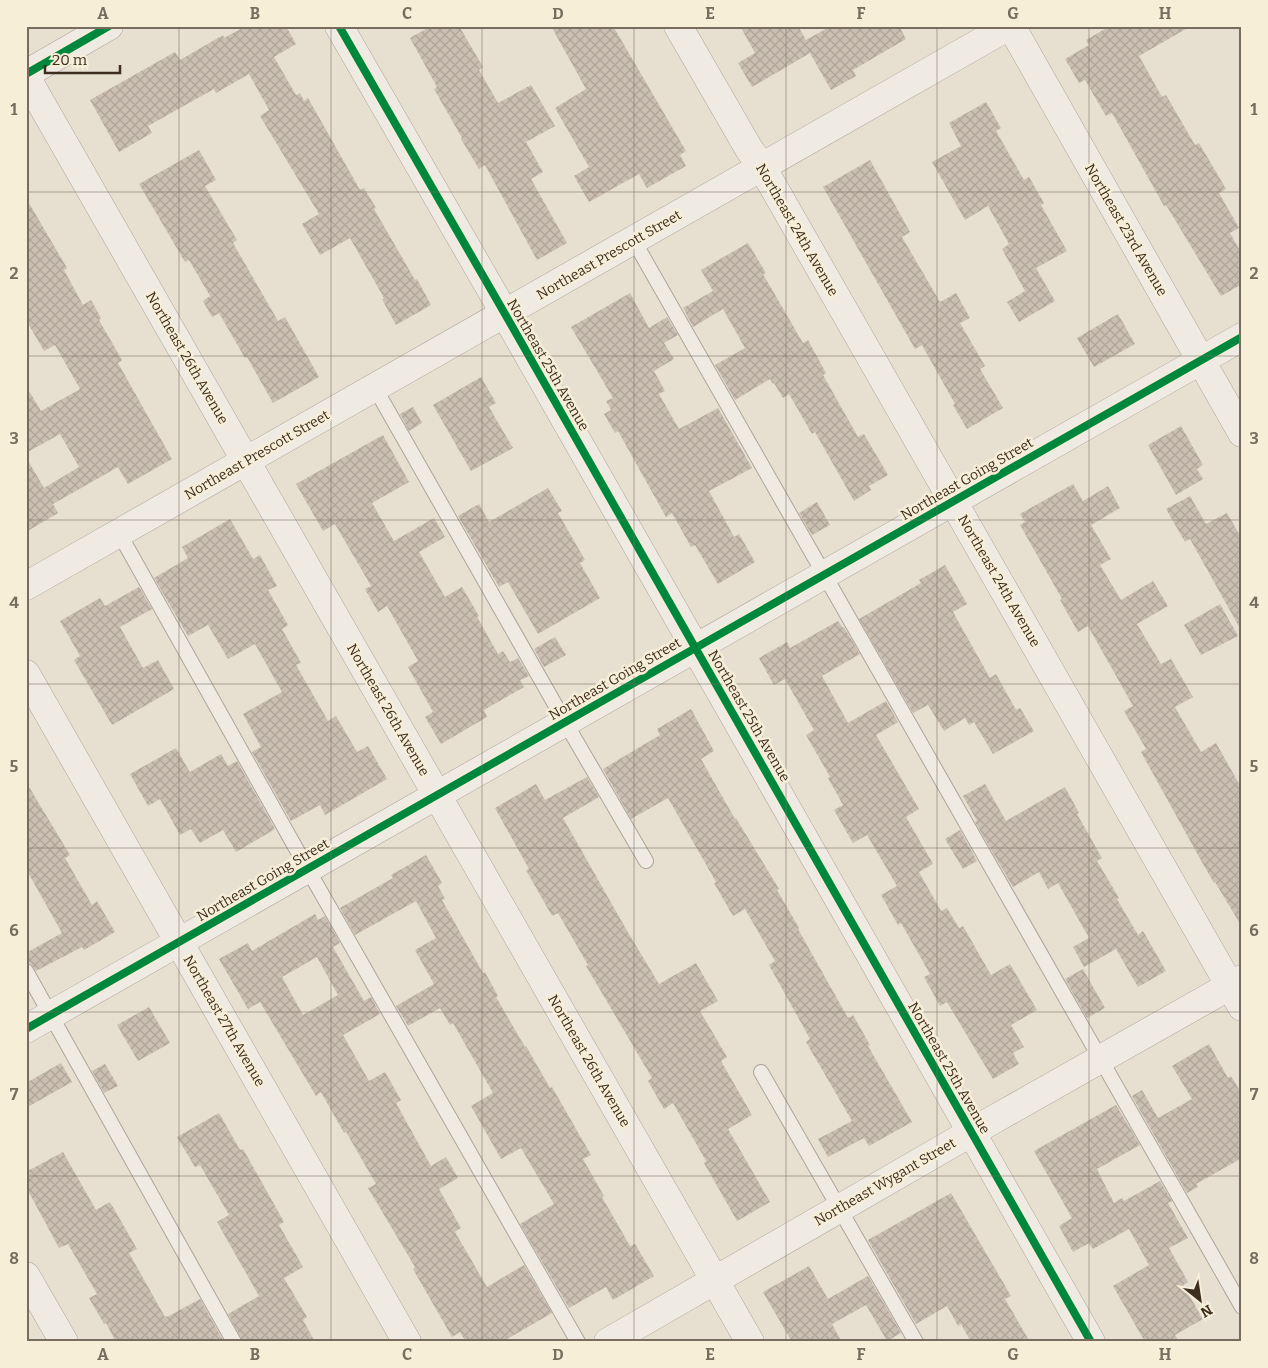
<svg xmlns="http://www.w3.org/2000/svg" width="1268" height="1368" font-family="Bitter,serif">
<style>
.building{fill:url(#building-cross-hatch);fill-rule:evenodd}
.lines{fill:none;stroke-linecap:round;stroke-linejoin:round}
.service-casing{stroke:#ada599;stroke-width:16}
.minor-casing{stroke:#ada599;stroke-width:29}
.tertiary-casing{stroke:#ada599;stroke-width:29}
.service{stroke:#efebe3;stroke-width:14}
.minor{stroke:#efebe3;stroke-width:28}
.tertiary{stroke:#efebe3;stroke-width:28}
.cycleway-casing{stroke:#f7eed8;stroke-width:11}
.cycleway{stroke:#00873e;stroke-width:8}
.grid{fill:none;stroke:#786c5e;stroke-width:1;stroke-opacity:0.55}
.labels{text-anchor:middle;dominant-baseline:central;stroke-width:5;stroke-linejoin:round;paint-order:stroke}
.street-label{font-size:14px;fill:#3d2e20;stroke:#f7eed8}
.neatline{fill:none;stroke:#786c5e;stroke-width:2}
.grid-label{font-size:16px;text-anchor:middle;font-weight:bold;fill:#786c5e}
</style>
<defs>
<pattern id="building-cross-hatch" width="8" height="8" patternUnits="userSpaceOnUse" patternTransform="scale(1.25)"><rect width="8" height="8" fill="#cbbfb2"/><path d="M0 0l8 8M0 8l8-8" fill="none" stroke="#afa499"/></pattern>
</defs>
<rect width="100%" height="100%" fill="#e7e0d1"/>
<g class="building">
<polygon points="246,26 286,26 296,44 274,57 296,95 300,93 304,101 308,98 360,190 364,188 376,208 374,209 415,280 417,279 431,305 396,325 382,299 384,298 350,238 320,255 302,224 319,214 260,116 269,110 249,74 216,93 214,89 148,126 152,133 119,152 90,100 175,52 180,60 223,35 224,38"/>
<polygon points="431,26 459,26 483,67 479,70 498,103 531,85 555,126 526,142 543,172 531,179 567,243 537,260 485,165 479,169 461,139 462,138 434,89 437,87 410,38"/>
<polygon points="551,26 613,26 686,151 680,155 686,166 647,188 639,174 589,202 574,176 589,167 555,108 586,89"/>
<polygon points="740,26 798,26 806,40 831,26 899,26 906,39 853,70 856,76 831,90 810,53 752,87 738,63 755,53"/>
<polygon points="1110,26 1191,26 1139,56 1162,97 1166,95 1195,145 1199,143 1226,189 1219,193 1239,228 1230,233 1242,254 1242,284 1221,296 1166,205 1164,206 1112,113 1106,116 1085,80 1079,83 1065,59 1089,45 1086,40"/>
<polygon points="986,102 1001,128 996,131 1024,180 1029,177 1044,203 1041,205 1067,251 1036,268 1055,301 1019,322 1007,302 1025,291 1002,249 1009,244 988,206 965,220 932,162 961,146 949,123"/>
<polygon points="199,150 216,180 205,186 237,240 233,243 278,321 285,317 319,377 273,403 247,357 245,358 219,313 212,317 203,301 210,296 189,260 185,262 139,184"/>
<polygon points="870,160 910,232 902,237 940,302 956,293 970,318 960,323 985,366 980,369 1003,408 967,429 953,405 955,404 922,345 915,349 823,187"/>
<polygon points="26,198 67,268 64,270 83,305 91,300 101,318 99,320 122,360 118,363 172,459 128,484 118,467 53,504 58,513 26,532 26,457 44,488 79,467 60,434 26,453 26,386 41,411 80,389 55,345 44,351 26,320"/>
<polygon points="748,243 766,273 763,274 803,343 808,340 826,373 823,375 858,437 864,434 888,475 869,486 871,490 854,501 815,432 812,434 789,394 783,398 774,383 773,384 770,379 735,400 715,365 745,348 723,309 693,327 683,308 713,291 701,270"/>
<polygon points="630,293 649,328 667,317 678,335 664,343 674,359 654,371 665,391 659,394 679,429 718,408 752,468 709,491 734,537 739,534 755,562 718,584 695,545 691,547 672,513 666,517 618,431 615,433 604,414 611,410 606,401 613,398 571,327"/>
<polygon points="1118,314 1135,344 1094,367 1077,338"/>
<polygon points="481,377 496,403 489,407 513,448 471,471 433,405"/>
<polygon points="413,407 422,423 409,431 400,414"/>
<polygon points="1181,426 1203,465 1197,469 1203,479 1176,495 1148,445"/>
<polygon points="383,435 409,482 372,503 394,541 434,518 445,537 419,552 445,597 462,587 479,616 477,617 498,654 503,651 510,662 518,658 529,676 520,680 524,687 484,710 487,717 441,744 425,717 433,712 408,667 418,661 387,606 378,612 365,589 371,586 335,524 323,531 296,484"/>
<polygon points="1073,484 1083,501 1108,486 1120,508 1091,525 1111,559 1100,565 1121,600 1153,581 1168,606 1137,624 1161,664 1171,659 1193,697 1175,707 1201,752 1216,743 1242,789 1242,927 1215,882 1214,883 1203,864 1141,752 1146,749 1124,711 1133,706 1088,626 1078,632 1060,600 1062,599 1020,525 1025,522 1020,514"/>
<polygon points="548,488 562,511 558,513 585,560 580,563 600,598 538,634 508,582 499,587 458,516 479,504 489,522"/>
<polygon points="1190,496 1206,524 1227,513 1242,539 1242,632 1190,539 1185,542 1166,509"/>
<polygon points="817,502 830,525 812,535 799,513"/>
<polygon points="230,519 253,559 260,555 277,586 268,590 288,625 282,629 301,663 296,665 328,721 336,716 357,752 368,746 387,779 325,815 320,805 291,821 252,752 261,747 243,714 282,692 255,644 228,659 208,625 188,636 154,578 188,558 182,547"/>
<polygon points="945,565 967,604 953,612 990,678 996,674 1016,710 1020,708 1034,731 993,754 974,722 969,725 965,718 944,731 928,705 913,713 859,619 921,583 919,580"/>
<polygon points="139,587 152,609 120,627 143,668 158,660 174,689 112,725 74,660 80,656 60,621 100,598 105,606"/>
<polygon points="1220,604 1238,636 1201,655 1184,625"/>
<polygon points="838,621 843,628 844,627 860,654 822,676 848,723 886,701 898,722 876,735 919,809 906,817 933,864 919,872 941,911 947,908 959,928 963,926 991,975 1010,964 1037,1010 1011,1025 1024,1047 1013,1053 1019,1064 993,1079 947,1002 940,1006 924,977 930,974 901,923 898,925 881,895 897,886 867,835 853,843 834,810 843,805 828,778 830,777 806,735 814,730 785,679 774,685 759,658 787,642 790,648"/>
<polygon points="555,637 566,655 544,667 534,649"/>
<polygon points="691,709 714,751 701,759 735,819 736,818 779,889 777,890 799,928 798,929 848,1018 853,1015 870,1045 868,1046 912,1122 869,1146 864,1138 828,1157 818,1139 852,1121 806,1042 810,1039 769,965 775,961 745,909 733,916 714,883 716,882 668,798 631,819 603,769 660,735 657,729"/>
<polygon points="176,748 190,772 221,754 228,766 237,761 275,829 236,852 223,830 200,843 191,829 180,835 160,799 148,806 130,774"/>
<polygon points="587,777 599,797 563,818 626,929 659,984 696,963 718,1001 700,1011 727,1057 721,1061 752,1115 728,1129 770,1202 737,1221 704,1163 706,1161 673,1103 664,1109 648,1081 652,1078 586,966 588,965 558,913 552,916 526,870 529,869 495,808 536,784 545,800"/>
<polygon points="26,782 70,855 65,858 92,905 97,901 115,932 84,950 82,947 36,971 26,958 26,953 62,933 26,869"/>
<polygon points="985,784 1006,821 1065,787 1079,813 1077,814 1102,858 1097,861 1119,898 1117,899 1138,935 1143,931 1166,971 1138,987 1116,949 1084,967 1073,947 1089,938 1058,883 1048,889 1039,872 1013,887 975,822 977,821 963,796"/>
<polygon points="960,830 977,861 963,869 945,839"/>
<polygon points="426,855 442,883 438,886 445,899 442,900 483,973 485,972 498,996 496,997 525,1047 526,1046 550,1088 552,1087 591,1155 583,1159 604,1196 602,1197 630,1246 635,1244 654,1276 613,1300 606,1287 569,1308 520,1224 554,1204 521,1148 501,1159 471,1106 493,1093 453,1023 450,1025 440,1008 408,1026 396,1006 434,984 415,950 436,938 416,901 355,935 340,908 393,878 391,875"/>
<path d="M315,914L318,920L325,916L340,943L333,947L364,1001L371,997L380,1014L343,1035L369,1081L385,1072L401,1100L396,1103L431,1166L446,1157L458,1178L439,1189L461,1228L455,1232L487,1287L524,1265L552,1313L502,1342H466L460,1332L452,1337L413,1269L415,1267L368,1188L376,1184L346,1132L344,1133L321,1092L316,1096L260,1002L248,1009L219,959L248,943L252,951ZM317,957L338,995L303,1015L282,977Z"/>
<polygon points="1083,969 1105,1008 1087,1018 1065,979"/>
<polygon points="149,1007 170,1043 138,1061 117,1025"/>
<polygon points="1209,1044 1228,1078 1231,1076 1242,1094 1242,1158 1196,1184 1198,1187 1187,1193 1132,1096 1142,1090 1158,1118 1192,1099 1172,1066"/>
<polygon points="61,1063 72,1082 26,1108 26,1083"/>
<polygon points="105,1064 118,1086 104,1093 92,1071"/>
<polygon points="1116,1105 1140,1145 1097,1169 1114,1203 1122,1198 1124,1201 1160,1181 1172,1201 1168,1203 1188,1238 1169,1248 1188,1282 1183,1285 1203,1319 1175,1335 1179,1342 1145,1342 1113,1286 1149,1265 1129,1229 1093,1249 1089,1243 1073,1252 1059,1226 1072,1218 1034,1151"/>
<polygon points="219,1113 240,1150 243,1149 284,1222 279,1225 303,1267 284,1278 307,1317 303,1320 315,1342 243,1342 228,1314 259,1296 217,1222 229,1215 200,1165 195,1167 177,1137"/>
<polygon points="63,1152 96,1210 110,1202 137,1249 129,1253 165,1317 167,1316 167,1317 200,1299 224,1342 116,1342 106,1323 104,1324 89,1298 97,1294 68,1244 59,1248 26,1187 26,1172"/>
<polygon points="951,1193 1011,1296 1005,1299 1030,1342 971,1342 961,1324 958,1326 947,1306 916,1324 868,1240"/>
<polygon points="809,1266 828,1299 868,1276 901,1333 887,1341 866,1305 832,1324 842,1342 792,1342 763,1292"/>
</g>
<g class="lines">
<g class="service-casing">
<g id="service">
<polyline points="634,241 1242,1307"/>
<polyline points="375,388 565,722 646,861"/>
<polyline points="119,533 307,868 578,1342"/>
<polyline points="26,971 234,1342"/>
<polyline points="761,1072 916,1342"/>
</g>
</g>
<g class="minor-casing">
<g id="minor">
<polyline points="339,26 505,314 1091,1342"/>
<polyline points="678,26 749,149 762,167 1242,1007"/>
<polyline points="1011,26 1242,433"/>
<polyline points="26,74 109,26"/>
<polyline points="26,77 750,1342"/>
<polyline points="26,674 407,1342"/>
<polyline points="26,1029 1242,337"/>
<polyline points="26,1276 64,1342"/>
<polyline points="608,1342 991,1121 1242,979"/>
</g>
</g>
<g class="tertiary-casing">
<polyline id="tertiary" points="26,586 1009,26"/>
</g>
<use href="#service" class="service"/>
<use href="#minor" class="minor"/>
<use href="#tertiary" class="tertiary"/>
<g class="cycleway-casing">
<g id="cycleway">
<polyline points="339,26 505,314 1091,1342"/>
<polyline points="26,74 109,26"/>
<polyline points="26,1029 1242,337"/>
</g>
</g>
<use href="#cycleway" class="cycleway"/>
</g>
<path class="grid" d="M179,26V1342M331,26V1342M482,26V1342M634,26V1342M786,26V1342M937,26V1342M1089,26V1342M26,192H1242M26,356H1242M26,520H1242M26,684H1242M26,848H1242M26,1012H1242M26,1176H1242"/>
<g class="labels">
<g class="street-label">
<text transform="translate(797 230) rotate(60)">Northeast 24th Avenue</text>
<text transform="translate(1126 230) rotate(60)">Northeast 23rd Avenue</text>
<text transform="translate(609 255) rotate(-30)">Northeast Prescott Street</text>
<text transform="translate(187 358) rotate(60)">Northeast 26th Avenue</text>
<text transform="translate(548 365) rotate(60)">Northeast 25th Avenue</text>
<text transform="translate(257 455) rotate(-30)">Northeast Prescott Street</text>
<text transform="translate(967 479) rotate(-30)">Northeast Going Street</text>
<text transform="translate(999 581) rotate(60)">Northeast 24th Avenue</text>
<text transform="translate(615 679) rotate(-30)">Northeast Going Street</text>
<text transform="translate(388 710) rotate(60)">Northeast 26th Avenue</text>
<text transform="translate(749 716) rotate(60)">Northeast 25th Avenue</text>
<text transform="translate(263 880) rotate(-30)">Northeast Going Street</text>
<text transform="translate(224 1021) rotate(60)">Northeast 27th Avenue</text>
<text transform="translate(589 1061) rotate(60)">Northeast 26th Avenue</text>
<text transform="translate(949 1068) rotate(60)">Northeast 25th Avenue</text>
<text transform="translate(885 1182) rotate(-30)">Northeast Wygant Street</text>
</g>
</g>
<rect width="1268" height="1368" fill="none" stroke="#f7eed8" stroke-width="55"/>
<g transform="translate(1200 1300) rotate(150)" stroke="#f7eed8" stroke-width="4" paint-order="stroke">
<path d="M0-4L9 19L0 12L-9 19Z" fill="#3d2e20"/>
<text y="-8" font-size="14" font-weight="bold" text-anchor="middle" fill="#3d2e20">N</text>
</g>
<path d="M45 65v8h75v-8" fill="none" stroke="#3d2e20" stroke-width="2.5"/>
<text x="52" y="65" font-size="15" fill="#3d2e20" stroke="#f7eed8" stroke-width="4" paint-order="stroke">20 m</text>
<rect x="28" y="28" width="1212" height="1312" class="neatline"/>
<g class="grid-label">
<text x="103" y="19">A</text>
<text x="255" y="19">B</text>
<text x="407" y="19">C</text>
<text x="558" y="19">D</text>
<text x="710" y="19">E</text>
<text x="861" y="19">F</text>
<text x="1013" y="19">G</text>
<text x="1165" y="19">H</text>
<text x="14" y="115">1</text>
<text x="1254" y="115">1</text>
<text x="14" y="279">2</text>
<text x="1254" y="279">2</text>
<text x="14" y="444">3</text>
<text x="1254" y="444">3</text>
<text x="14" y="608">4</text>
<text x="1254" y="608">4</text>
<text x="14" y="772">5</text>
<text x="1254" y="772">5</text>
<text x="14" y="936">6</text>
<text x="1254" y="936">6</text>
<text x="14" y="1100">7</text>
<text x="1254" y="1100">7</text>
<text x="14" y="1264">8</text>
<text x="1254" y="1264">8</text>
<text x="103" y="1360">A</text>
<text x="255" y="1360">B</text>
<text x="407" y="1360">C</text>
<text x="558" y="1360">D</text>
<text x="710" y="1360">E</text>
<text x="861" y="1360">F</text>
<text x="1013" y="1360">G</text>
<text x="1165" y="1360">H</text>
</g>
</svg>
